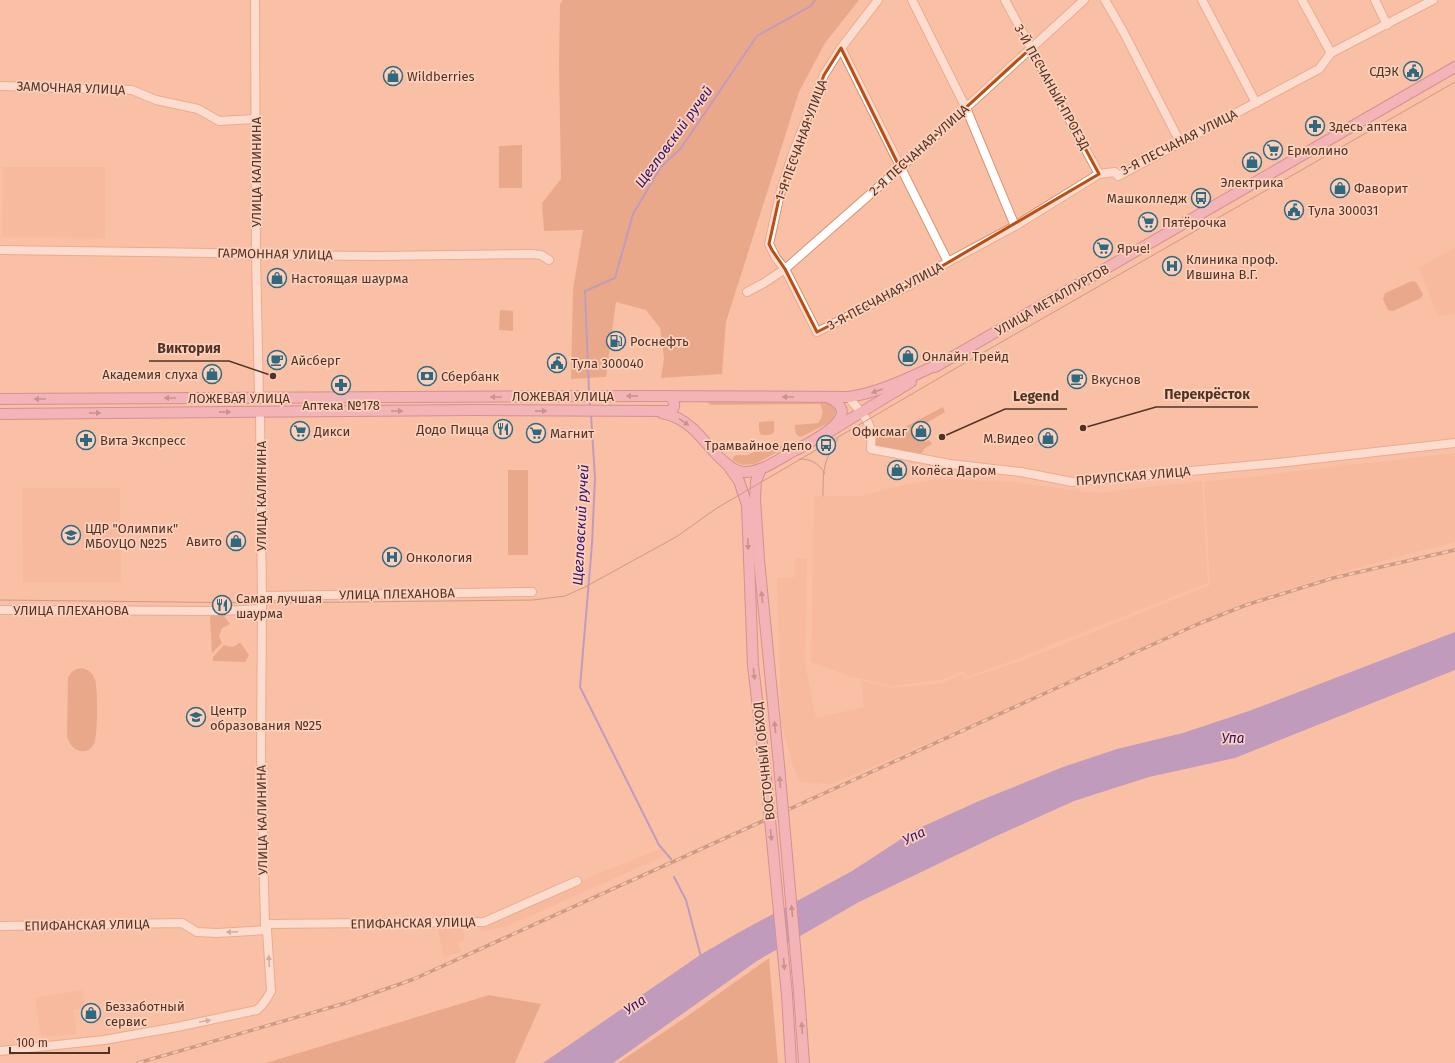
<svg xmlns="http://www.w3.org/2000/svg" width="1455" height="1063" font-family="'Fira Sans',sans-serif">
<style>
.built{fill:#f3b496}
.green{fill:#d88d68}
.water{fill:#7d70d8}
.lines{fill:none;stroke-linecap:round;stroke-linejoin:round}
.stream{stroke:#7d70d8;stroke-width:2}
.minor-casing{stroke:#d89371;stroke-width:10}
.major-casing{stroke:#a8577b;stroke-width:12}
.minor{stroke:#fff;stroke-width:8}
.major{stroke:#e8a6cb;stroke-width:10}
.tram{stroke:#976e5a;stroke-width:1}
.rail-casing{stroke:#976e5a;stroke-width:3.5}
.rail{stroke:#fdd1bc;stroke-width:2;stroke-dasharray:6;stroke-linecap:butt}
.major-bridge-casing{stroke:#a8577b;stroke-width:12;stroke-linecap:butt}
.major-bridge{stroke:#e8a6cb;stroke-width:10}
.oneway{fill:#8d6167}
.oneway2{fill:#a89992}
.marked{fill:none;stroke:#ba4e14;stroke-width:3;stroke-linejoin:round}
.labels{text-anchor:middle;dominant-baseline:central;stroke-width:3.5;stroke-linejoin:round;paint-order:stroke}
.poi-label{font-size:13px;fill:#503325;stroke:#fdd1bc;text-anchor:start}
.street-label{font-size:13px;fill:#503325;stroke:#fdd1bc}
.water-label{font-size:14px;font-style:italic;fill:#2d1170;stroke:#fdd1bc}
.leader{fill:none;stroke:#503325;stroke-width:1.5}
.callout-dot{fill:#503325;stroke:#fdd1bc;stroke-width:1.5}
.callout-label{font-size:14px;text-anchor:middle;font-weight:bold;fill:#503325;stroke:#fdd1bc;stroke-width:3.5;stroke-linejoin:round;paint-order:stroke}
</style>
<rect width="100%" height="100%" fill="#fac0a5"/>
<g class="built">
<polygon points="3,167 105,167 105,238 2,237"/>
<polygon points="1455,247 1455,314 1438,316 1419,268"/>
<polygon points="1455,453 1455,542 1349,570 1241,604 1056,686 964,728 832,784 801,782 795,773 781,722 777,578 795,577 795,558 807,559 805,664 816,718 864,707 861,681 893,688 942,683 962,674 965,679 1021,661 1210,585 1204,482"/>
<polygon points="941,479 1013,482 1096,493 1202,481 1208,583 1048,646 1020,658 966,677 964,671 941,680 892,686 849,676 811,662 814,496 860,496 908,484"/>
<polygon points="22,488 120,488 121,582 23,582"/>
<polygon points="660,849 664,856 508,926 480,932 480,924 489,924 602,872"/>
<polygon points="462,927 465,940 458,943 461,952 444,957 438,930"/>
<polygon points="82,990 85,1008 73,1010 77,1034 41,1037 35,998"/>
</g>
<g class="green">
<polygon points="563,0 859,0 825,43 799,92 726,322 722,374 661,378 664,358 660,328 646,310 616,302 606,377 571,379 573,289 583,230 544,231 542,203 561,179 559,65 560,4"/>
<polygon points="522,145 522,188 499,188 499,146"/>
<polygon points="1412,281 1416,282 1423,294 1421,298 1393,311 1388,310 1383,299 1385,293"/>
<polygon points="500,310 513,311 513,331 499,330"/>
<path d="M828,400L834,406L836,412L832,421L801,437C795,436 795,431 795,425L818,423C823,418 824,411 820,404L711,405L707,402Z"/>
<polygon points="943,407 945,412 918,428 925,442 929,440 932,444 924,449 921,455 876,446 875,442 875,436 886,433 888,436"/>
<path d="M774,421C775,434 775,436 761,435L759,430V422Z"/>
<path d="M767,443L783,446V449L755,464L742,465L732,460L734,456C739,454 742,456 747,455C754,453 761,447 767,443Z"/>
<rect x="508" y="470" width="20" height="85"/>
<polygon points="221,612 230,624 222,628 219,636 222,643 212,653 210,616 213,614"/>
<path d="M240,642L249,655L245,662L213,661V657L224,645C230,648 236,647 240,642Z"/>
<path d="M82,668C89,670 93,673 95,680C98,687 98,737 94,744C85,759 68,749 67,734L68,678C71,671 75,669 82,668Z"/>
<polygon points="769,958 778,1063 618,1063 686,1017"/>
<polygon points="489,995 541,1004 515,1063 266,1063"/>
</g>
<polygon class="water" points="1455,632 1455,670 1235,758 1149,777 1074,801 992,838 859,902 757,961 613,1063 543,1063 700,955 736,934 852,871 915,830 979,801 1063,767 1117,749 1183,733 1249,711"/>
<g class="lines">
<g class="stream">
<polyline points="589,392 585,291 615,278 633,214 661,167 681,148 757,36 811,6 815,0"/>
<polyline points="590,399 590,408"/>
<polyline points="591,415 595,478 592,544 580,687 659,845 671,859"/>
<polyline points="674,877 686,900 701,957"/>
</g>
<g class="minor-casing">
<g id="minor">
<polyline points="255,0 256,255 259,398"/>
<polyline points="878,0 841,48 824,75 793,153 780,194 769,244 776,258 785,269 817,332 908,286 948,262 1015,226 1099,174 1115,172 1118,176 1319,69 1331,53 1433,0"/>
<polyline points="912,0 966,108 1015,226"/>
<polyline points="1005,0 1099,174"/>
<polyline points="1105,0 1124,33 1180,142"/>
<polyline points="1202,0 1256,103"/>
<polyline points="1302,0 1331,53"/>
<polyline points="1375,0 1387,25"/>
<polyline points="841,48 948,262"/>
<polyline points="0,86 132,90 156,100 198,109 219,121 256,119"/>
<polyline points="0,250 212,253 256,255 378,256 532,254 541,255 549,260"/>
<polyline points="747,292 764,283 785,269 900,168 1084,0"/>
<path d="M849,397C856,408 869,418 871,432C872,438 871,444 871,449L950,464L1021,472L1072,482L1278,463L1455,443"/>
<polyline points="262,596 532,592"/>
<polyline points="0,610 222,611 262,609"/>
<polyline points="265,924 484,922 577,881"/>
<polyline points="0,926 182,923 197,932 217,933 267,930"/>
<path d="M0,1051L104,1040L177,1027L257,1010C264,1004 267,999 271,991L267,930L265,924L264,887L261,753L262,603L260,412"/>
</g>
</g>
<g class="major-casing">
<g id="major">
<polyline points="935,367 1455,67"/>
<path d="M0,399L639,396L849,397C881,392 910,377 939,364"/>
<path d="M662,413C673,415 683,420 692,428C706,440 727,474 747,472C764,471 780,458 794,451C810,442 869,415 827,397"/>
<path d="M0,414L475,410L670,411C677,407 674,401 670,396"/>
<polyline points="829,432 911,382"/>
<polyline points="727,464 739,481 747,505 753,665 765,768"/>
<polyline points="761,469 756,481 755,499 759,560 779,765"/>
<polyline points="799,992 804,1063"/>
<polyline points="787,995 791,1063"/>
</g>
</g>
<use href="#minor" class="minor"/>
<use href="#major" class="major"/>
<g class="tram">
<path d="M799,459C811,459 819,463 825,474"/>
<path d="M823,496C823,469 823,462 838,439"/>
<polyline points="0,600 262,603 533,600 565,596 585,587 676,537 717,508 958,367 1455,82"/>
</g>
<g class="rail-casing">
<polyline id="rail" points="138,1063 346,1003 414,979 1198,624 1246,605 1333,578 1455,550"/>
</g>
<use href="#rail" class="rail"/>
<g class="major-bridge-casing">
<g id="major-bridge">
<polyline points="779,765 799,992"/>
<polyline points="765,768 787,995"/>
</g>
</g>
<use href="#major-bridge" class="major-bridge"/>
</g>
<defs><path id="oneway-solid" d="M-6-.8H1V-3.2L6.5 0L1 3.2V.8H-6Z"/></defs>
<g class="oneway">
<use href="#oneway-solid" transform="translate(877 391) rotate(160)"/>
<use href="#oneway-solid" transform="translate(632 396) rotate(179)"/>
<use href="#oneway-solid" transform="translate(496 397) rotate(180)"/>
<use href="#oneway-solid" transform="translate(788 397) rotate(-180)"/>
<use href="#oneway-solid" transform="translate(170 398) rotate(180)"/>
<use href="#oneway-solid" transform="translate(40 399) rotate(180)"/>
<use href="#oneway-solid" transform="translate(397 411) rotate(-1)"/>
<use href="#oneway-solid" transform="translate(541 411) rotate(-1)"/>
<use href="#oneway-solid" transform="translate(225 412) rotate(-1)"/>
<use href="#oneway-solid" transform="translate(95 413)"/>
<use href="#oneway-solid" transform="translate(684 422) rotate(34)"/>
<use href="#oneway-solid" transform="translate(748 544) rotate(88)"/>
<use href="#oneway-solid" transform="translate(762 597) rotate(-96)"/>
<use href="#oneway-solid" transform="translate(754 674) rotate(84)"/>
<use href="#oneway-solid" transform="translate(775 727) rotate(-96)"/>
<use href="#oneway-solid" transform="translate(780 782) rotate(-95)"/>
<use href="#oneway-solid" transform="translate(771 835) rotate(85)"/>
<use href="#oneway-solid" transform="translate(792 911) rotate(-95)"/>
<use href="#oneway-solid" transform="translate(784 964) rotate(85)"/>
<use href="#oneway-solid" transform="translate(802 1028) rotate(-94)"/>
</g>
<g class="oneway2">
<use href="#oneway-solid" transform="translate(232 932) rotate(177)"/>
<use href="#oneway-solid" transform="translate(269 961) rotate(-93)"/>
<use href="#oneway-solid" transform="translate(205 1021) rotate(-12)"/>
</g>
<path d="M0 0H1455V1063H0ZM841,48L900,168L1031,48L1099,174L908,286L817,332L785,269L772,250L769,244L780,194L824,75Z" fill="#fac0a5" fill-opacity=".55" fill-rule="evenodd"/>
<path class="marked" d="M841,48L900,168L1031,48L1099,174L908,286L817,332L785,269L772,250L769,244L780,194L824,75Z"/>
<defs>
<g id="civic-ring" transform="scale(1)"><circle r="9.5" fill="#fdd1bc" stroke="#2d6980" stroke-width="1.5"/><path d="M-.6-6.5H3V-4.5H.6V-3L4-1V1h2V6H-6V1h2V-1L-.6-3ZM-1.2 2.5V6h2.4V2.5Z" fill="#2d6980"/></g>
<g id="shop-ring" transform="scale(1)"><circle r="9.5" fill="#fdd1bc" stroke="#2d6980" stroke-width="1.5"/><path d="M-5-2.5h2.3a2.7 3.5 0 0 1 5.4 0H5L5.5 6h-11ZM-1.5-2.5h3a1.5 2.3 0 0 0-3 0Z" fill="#2d6980"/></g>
<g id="pharmacy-ring" transform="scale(1)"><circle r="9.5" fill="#fdd1bc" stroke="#2d6980" stroke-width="1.5"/><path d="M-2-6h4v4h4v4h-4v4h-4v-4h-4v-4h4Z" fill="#2d6980"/></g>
<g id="supermarket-ring" transform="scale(1)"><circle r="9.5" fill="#fdd1bc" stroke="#2d6980" stroke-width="1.5"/><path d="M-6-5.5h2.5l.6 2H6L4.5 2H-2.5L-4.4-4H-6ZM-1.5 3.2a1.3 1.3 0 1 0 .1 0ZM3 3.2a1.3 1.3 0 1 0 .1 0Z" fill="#2d6980"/></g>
<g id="bus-ring" transform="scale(1)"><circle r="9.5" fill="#fdd1bc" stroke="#2d6980" stroke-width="1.5"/><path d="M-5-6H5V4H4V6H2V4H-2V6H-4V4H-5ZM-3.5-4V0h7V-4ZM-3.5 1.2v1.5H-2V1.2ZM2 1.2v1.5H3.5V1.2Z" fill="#2d6980"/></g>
<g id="hospital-ring" transform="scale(1)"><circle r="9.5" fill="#fdd1bc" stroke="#2d6980" stroke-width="1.5"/><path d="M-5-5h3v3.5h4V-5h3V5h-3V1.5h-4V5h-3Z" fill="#2d6980"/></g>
<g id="fuel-ring" transform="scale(1)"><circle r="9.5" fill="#fdd1bc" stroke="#2d6980" stroke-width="1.5"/><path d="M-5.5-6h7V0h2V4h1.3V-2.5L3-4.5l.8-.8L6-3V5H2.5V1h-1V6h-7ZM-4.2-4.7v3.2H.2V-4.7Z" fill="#2d6980"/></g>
<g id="cafe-ring" transform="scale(1)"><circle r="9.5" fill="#fdd1bc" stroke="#2d6980" stroke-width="1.5"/><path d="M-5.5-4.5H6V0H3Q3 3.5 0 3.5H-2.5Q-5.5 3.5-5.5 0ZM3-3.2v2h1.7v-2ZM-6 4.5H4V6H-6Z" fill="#2d6980"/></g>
<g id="bank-ring" transform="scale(1)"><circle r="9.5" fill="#fdd1bc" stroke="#2d6980" stroke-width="1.5"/><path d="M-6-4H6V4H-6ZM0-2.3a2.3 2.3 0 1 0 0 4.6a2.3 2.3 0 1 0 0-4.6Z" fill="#2d6980"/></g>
<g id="restaurant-ring" transform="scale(1)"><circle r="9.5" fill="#fdd1bc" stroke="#2d6980" stroke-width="1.5"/><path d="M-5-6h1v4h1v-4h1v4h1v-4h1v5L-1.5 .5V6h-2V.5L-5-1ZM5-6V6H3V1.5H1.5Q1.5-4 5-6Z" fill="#2d6980"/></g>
<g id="school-ring" transform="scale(1)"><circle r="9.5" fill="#fdd1bc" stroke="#2d6980" stroke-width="1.5"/><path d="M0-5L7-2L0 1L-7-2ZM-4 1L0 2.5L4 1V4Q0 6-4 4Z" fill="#2d6980"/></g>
</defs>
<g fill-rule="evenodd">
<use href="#civic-ring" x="1413" y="71"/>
<use href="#shop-ring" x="393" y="76"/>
<use href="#pharmacy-ring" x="1315" y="126"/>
<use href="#supermarket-ring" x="1273" y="150"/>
<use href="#shop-ring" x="1252" y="162"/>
<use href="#shop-ring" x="1340" y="188"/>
<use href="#bus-ring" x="1201" y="198"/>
<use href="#civic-ring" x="1294" y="210"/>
<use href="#supermarket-ring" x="1148" y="222"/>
<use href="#supermarket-ring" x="1103" y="248"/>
<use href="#hospital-ring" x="1172" y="266"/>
<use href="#shop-ring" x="277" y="278"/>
<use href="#fuel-ring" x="616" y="341"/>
<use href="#shop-ring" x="908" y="356"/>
<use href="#cafe-ring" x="277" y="360"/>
<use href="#civic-ring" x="557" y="363"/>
<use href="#shop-ring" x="212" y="374"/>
<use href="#bank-ring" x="427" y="376"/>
<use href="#cafe-ring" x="1077" y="379"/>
<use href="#pharmacy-ring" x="341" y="385"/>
<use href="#restaurant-ring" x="503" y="429"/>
<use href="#supermarket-ring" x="300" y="431"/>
<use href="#shop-ring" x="921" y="431"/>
<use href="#supermarket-ring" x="536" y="433"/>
<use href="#shop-ring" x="1048" y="438"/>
<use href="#pharmacy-ring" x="86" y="440"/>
<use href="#bus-ring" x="826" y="445"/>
<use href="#shop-ring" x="897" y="470"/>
<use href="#school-ring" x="71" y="535"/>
<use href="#shop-ring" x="236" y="541"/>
<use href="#hospital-ring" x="392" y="557"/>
<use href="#restaurant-ring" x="222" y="605"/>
<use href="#school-ring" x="196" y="717"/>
<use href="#shop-ring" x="91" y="1013"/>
</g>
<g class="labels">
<g class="poi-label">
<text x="1399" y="71" text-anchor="end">СДЭК</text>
<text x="407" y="76">Wildberries</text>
<text x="1329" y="126">Здесь аптека</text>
<text x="1287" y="150">Ермолино</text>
<text x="1252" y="182" text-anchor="middle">Электрика</text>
<text x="1354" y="188">Фаворит</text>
<text x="1187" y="198" text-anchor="end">Машколледж</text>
<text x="1308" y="210">Тула 300031</text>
<text x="1162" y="222">Пятёрочка</text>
<text x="1117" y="248">Ярче!</text>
<text x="1186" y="259">Клиника проф.<tspan x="1186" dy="15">Ившина В.Г.</tspan></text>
<text x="291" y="278">Настоящая шаурма</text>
<text x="630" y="341">Роснефть</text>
<text x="922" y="356">Онлайн Трейд</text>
<text x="291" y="360">Айсберг</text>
<text x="571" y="363">Тула 300040</text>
<text x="198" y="374" text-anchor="end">Академия слуха</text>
<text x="441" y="376">Сбербанк</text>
<text x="1091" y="379">Вкуснов</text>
<text x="341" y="405" text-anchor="middle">Аптека №178</text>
<text x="489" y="429" text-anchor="end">Додо Пицца</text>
<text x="314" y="431">Дикси</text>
<text x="907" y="431" text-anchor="end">Офисмаг</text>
<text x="550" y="433">Магнит</text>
<text x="1034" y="438" text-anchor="end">М.Видео</text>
<text x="100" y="440">Вита Экспресс</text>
<text x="812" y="445" text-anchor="end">Трамвайное депо</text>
<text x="911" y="470">Колёса Даром</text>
<text x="85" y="528">ЦДР "Олимпик"<tspan x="85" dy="15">МБОУЦО №25</tspan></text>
<text x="222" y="541" text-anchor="end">Авито</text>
<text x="406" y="557">Онкология</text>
<text x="236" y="598">Самая лучшая<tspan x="236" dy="15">шаурма</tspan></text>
<text x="210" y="710">Центр<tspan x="210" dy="15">образования №25</tspan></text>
<text x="105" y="1006">Беззаботный<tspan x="105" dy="15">сервис</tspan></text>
</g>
<g class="street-label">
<text transform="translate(1052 87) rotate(61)">3-Й ПЕСЧАНЫЙ ПРОЕЗД</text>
<text transform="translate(71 88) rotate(2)">ЗАМОЧНАЯ УЛИЦА</text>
<text transform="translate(801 140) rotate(-70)">1-Я ПЕСЧАНАЯ УЛИЦА</text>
<text transform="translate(1179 142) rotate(-27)">3-Я ПЕСЧАНАЯ УЛИЦА</text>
<text transform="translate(919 150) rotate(-42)">2-Я ПЕСЧАНАЯ УЛИЦА</text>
<text transform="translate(256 172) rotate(-90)">УЛИЦА КАЛИНИНА</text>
<text transform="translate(275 254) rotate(1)">ГАРМОННАЯ УЛИЦА</text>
<text transform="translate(885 296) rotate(-28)">3-Я ПЕСЧАНАЯ УЛИЦА</text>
<text transform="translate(1052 300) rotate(-30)">УЛИЦА МЕТАЛЛУРГОВ</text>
<text x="563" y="396">ЛОЖЕВАЯ УЛИЦА</text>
<text x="239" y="398">ЛОЖЕВАЯ УЛИЦА</text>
<text transform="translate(1133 476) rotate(-5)">ПРИУПСКАЯ УЛИЦА</text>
<text transform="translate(261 496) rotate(-90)">УЛИЦА КАЛИНИНА</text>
<text transform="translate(397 594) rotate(-1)">УЛИЦА ПЛЕХАНОВА</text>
<text x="71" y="610">УЛИЦА ПЛЕХАНОВА</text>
<text transform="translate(764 761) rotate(-96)">ВОСТОЧНЫЙ ОБХОД</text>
<text transform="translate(262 820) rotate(-91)">УЛИЦА КАЛИНИНА</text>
<text transform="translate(413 923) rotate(-1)">ЕПИФАНСКАЯ УЛИЦА</text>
<text transform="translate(87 925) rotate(-1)">ЕПИФАНСКАЯ УЛИЦА</text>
</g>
<g class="water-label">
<text transform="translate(674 137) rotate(-54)">Щегловский ручей</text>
<text transform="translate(581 525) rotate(-87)">Щегловский ручей</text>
<text x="1233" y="738">Упа</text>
<text transform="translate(914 836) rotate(-26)">Упа</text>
<text transform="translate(635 1005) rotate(-35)">Упа</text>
</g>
</g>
<path class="leader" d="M273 376L229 361H149M1083 428L1156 407H1258M942 437L1005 409H1067"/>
<g class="callout-dot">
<circle cx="273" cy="376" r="4"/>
<circle cx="1083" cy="428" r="4"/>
<circle cx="942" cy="437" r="4"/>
</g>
<g class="callout-label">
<text x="189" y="353">Виктория</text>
<text x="1207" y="399">Перекрёсток</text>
<text x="1036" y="401">Legend</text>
</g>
<path d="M10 1047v6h99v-6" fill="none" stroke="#503325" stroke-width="2"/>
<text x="16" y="1047" font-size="12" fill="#503325" stroke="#fdd1bc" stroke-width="3" paint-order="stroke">100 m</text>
</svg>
